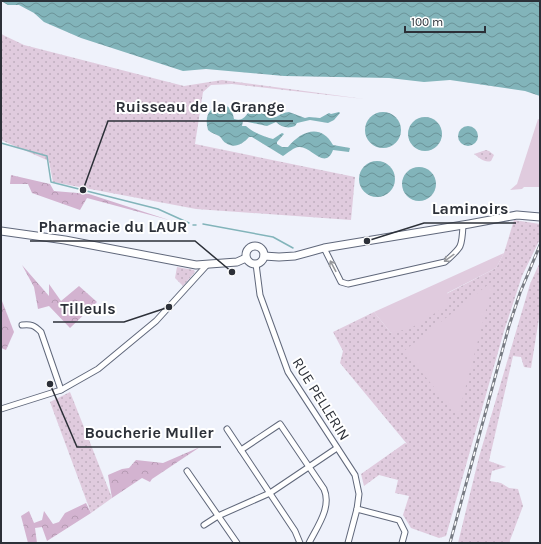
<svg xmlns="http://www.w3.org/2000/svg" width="541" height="544" font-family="Karla,sans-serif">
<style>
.grass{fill:url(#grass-dots)}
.forest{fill:url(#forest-crowns)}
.garden{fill:#e0cbde}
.water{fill:url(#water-waves)}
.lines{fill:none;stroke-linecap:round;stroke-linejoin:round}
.stream{stroke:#82b4ba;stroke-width:1.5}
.street-casing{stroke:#60687b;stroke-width:7}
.secondary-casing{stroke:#60687b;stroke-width:9}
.street{stroke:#fff;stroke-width:5}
.secondary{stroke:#fff;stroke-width:7}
.rail-casing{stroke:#777b83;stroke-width:3}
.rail{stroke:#fff;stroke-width:1.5;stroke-dasharray:4.5;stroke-linecap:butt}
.oneway{stroke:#96989c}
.labels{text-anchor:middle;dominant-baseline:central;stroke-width:4;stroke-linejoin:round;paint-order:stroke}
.street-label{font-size:15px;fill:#2c3038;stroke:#fff}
.leader{fill:none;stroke:#2c3038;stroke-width:1.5}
.callout-dot{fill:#2c3038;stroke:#fff;stroke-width:1.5}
.callout-label{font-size:16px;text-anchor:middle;font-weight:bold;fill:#2c3038;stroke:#fff;stroke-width:4;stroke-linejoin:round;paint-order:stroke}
</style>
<defs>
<pattern id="grass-dots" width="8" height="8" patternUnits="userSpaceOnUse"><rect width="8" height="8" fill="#e0cbde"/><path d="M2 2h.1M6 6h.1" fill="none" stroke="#c0afbf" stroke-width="1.8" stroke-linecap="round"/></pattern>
<pattern id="forest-crowns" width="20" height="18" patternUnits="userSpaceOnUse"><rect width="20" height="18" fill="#d3b3d0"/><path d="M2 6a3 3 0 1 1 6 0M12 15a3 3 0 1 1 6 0" fill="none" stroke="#b59ab3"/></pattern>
<pattern id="water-waves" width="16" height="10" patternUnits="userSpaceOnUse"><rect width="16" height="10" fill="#82b4ba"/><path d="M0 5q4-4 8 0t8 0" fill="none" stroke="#6b9398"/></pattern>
</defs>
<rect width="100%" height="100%" fill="#eff2fb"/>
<g class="grass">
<polygon points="1,34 24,45 184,86 222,80 364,99 232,84 211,85 203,92 195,144 355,177 351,220 196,209 53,182 49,161 1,140"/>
<path d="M486,150L489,151L494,155L491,161C485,163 479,158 474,154Z"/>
<polygon points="514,220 540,224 540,239 522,276 504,331 446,536 439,538 411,528 403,515 409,496 395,493 398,480 379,475 364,486 361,474 405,443 407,444 340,363 343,351 333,332 374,312 391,333 446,294 496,268 504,253"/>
<polygon points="540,262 540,312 531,368 524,367 521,357 513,356 489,461 506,467 492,471 490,481 501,483 509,488 518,489 523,506 509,543 458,543 479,457 530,284"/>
<polygon points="177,267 194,270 195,272 183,286 175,278"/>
<polygon points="70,392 112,498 91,513 50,402"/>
</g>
<g class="forest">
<polygon points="11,175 50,184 54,191 89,194 169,220 87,198 80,210 32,193 28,184 10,184"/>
<polygon points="22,265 49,296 49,284 61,301 79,286 97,302 70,328 49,306 38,309 34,287"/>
<polygon points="1,301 2,301 14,332 6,350 1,348"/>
<polygon points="200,447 152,479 150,482 142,478 112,498 108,475 122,469 129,468 136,460 163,463"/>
<polygon points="86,503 91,513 47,541 42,527 35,528 37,543 28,543 21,516 29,511 34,523 42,520 44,511 53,524 59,522 65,513"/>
</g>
<g class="garden">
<polygon points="538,119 540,120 540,187 524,187 522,189 510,190 517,184"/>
<polygon points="504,253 496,268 447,293 448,305 411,328 391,333 374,312"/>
<polygon points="494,280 458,416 404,351"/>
</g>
<g class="water">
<polygon points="1,1 540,1 540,96 525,91 450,80 424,82 389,78 284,76 206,69 183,71 81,38 44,22 34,13 19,5 8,5"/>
<path d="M225,105C231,108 233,113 234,119C243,122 245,116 250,111H265L276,117L283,113L289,112L305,118L309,117L320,118L329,113L331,114L339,112L340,113L334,120L328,123L310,120L297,123L295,126C288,129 281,127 276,122L267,126L243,121L242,126H246C252,132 264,137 273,139L282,133L284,134L277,142V144L282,147H288C301,131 321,123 333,145L350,148L349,152L333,150C325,171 311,146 299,147C294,147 288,153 283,156L252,137H249C243,144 234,149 226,143C223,142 222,138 219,136C216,134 211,133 208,130C204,116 209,106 225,105Z"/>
<circle cx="383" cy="130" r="18"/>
<circle cx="425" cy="134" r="17"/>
<circle cx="468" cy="136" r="10"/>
<circle cx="377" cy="179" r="18"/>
<circle cx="419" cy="184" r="17"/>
</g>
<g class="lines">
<g class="stream">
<polyline points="1,143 47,156 51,182 158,209 189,223"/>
<polyline points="203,224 273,237 293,248"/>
<polyline points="193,225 196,225"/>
</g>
<g class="street-casing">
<g id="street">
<path d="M324,248L341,282L348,284L445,262C462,247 462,247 463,225"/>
<polyline points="256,264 260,295 288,372 355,475 359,494 357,509 348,543"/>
<path d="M22,325C31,324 34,325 41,332L61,390"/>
<polyline points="1,409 61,390 98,369 156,321 207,265"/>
<polyline points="227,429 295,531 300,543"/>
<path d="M241,450L280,424L324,489C332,507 317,527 309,543"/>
<polyline points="187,471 237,543"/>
<polyline points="357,509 399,520 405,532 402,543"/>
<polyline points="204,525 218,516 270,493 337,448"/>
</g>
</g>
<g class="secondary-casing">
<g id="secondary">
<polyline points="1,231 65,240 196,265 237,262 246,258"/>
<circle cx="255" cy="255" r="9"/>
<polyline points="264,256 279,257 295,256 324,248 469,224 517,215 540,217"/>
</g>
</g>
<use href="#street" class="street"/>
<use href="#secondary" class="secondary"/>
<g class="rail-casing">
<polyline id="rail" points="450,543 509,326 520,293 540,245"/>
</g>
<use href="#rail" class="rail"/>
</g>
<defs><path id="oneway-shaft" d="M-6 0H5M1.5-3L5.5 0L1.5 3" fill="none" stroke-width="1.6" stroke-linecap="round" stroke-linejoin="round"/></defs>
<g class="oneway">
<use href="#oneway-shaft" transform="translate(449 258) rotate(144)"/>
<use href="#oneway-shaft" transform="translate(333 266) rotate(-118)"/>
</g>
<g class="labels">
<g class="street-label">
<text transform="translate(321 399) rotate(58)">RUE PELLERIN</text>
</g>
</g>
<path class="leader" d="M83 190L108 121H293M367 241L424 223H516M232 272L195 241H30M169 307L124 322H53M50 384L77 447H221"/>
<g class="callout-dot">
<circle cx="83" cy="190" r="4"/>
<circle cx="367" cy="241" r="4"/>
<circle cx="232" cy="272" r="4"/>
<circle cx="169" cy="307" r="4"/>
<circle cx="50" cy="384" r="4"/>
</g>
<g class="callout-label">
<text x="200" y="112">Ruisseau de la Grange</text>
<text x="470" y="214">Laminoirs</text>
<text x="113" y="232">Pharmacie du LAUR</text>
<text x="88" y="314">Tilleuls</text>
<text x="149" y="438">Boucherie Muller</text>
</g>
<rect width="541" height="544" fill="none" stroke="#2c3038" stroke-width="4"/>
<path d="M405 26v6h80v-6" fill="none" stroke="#2c3038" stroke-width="2"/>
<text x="411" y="26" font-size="12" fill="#2c3038" stroke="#ffffff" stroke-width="3" paint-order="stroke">100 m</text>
</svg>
